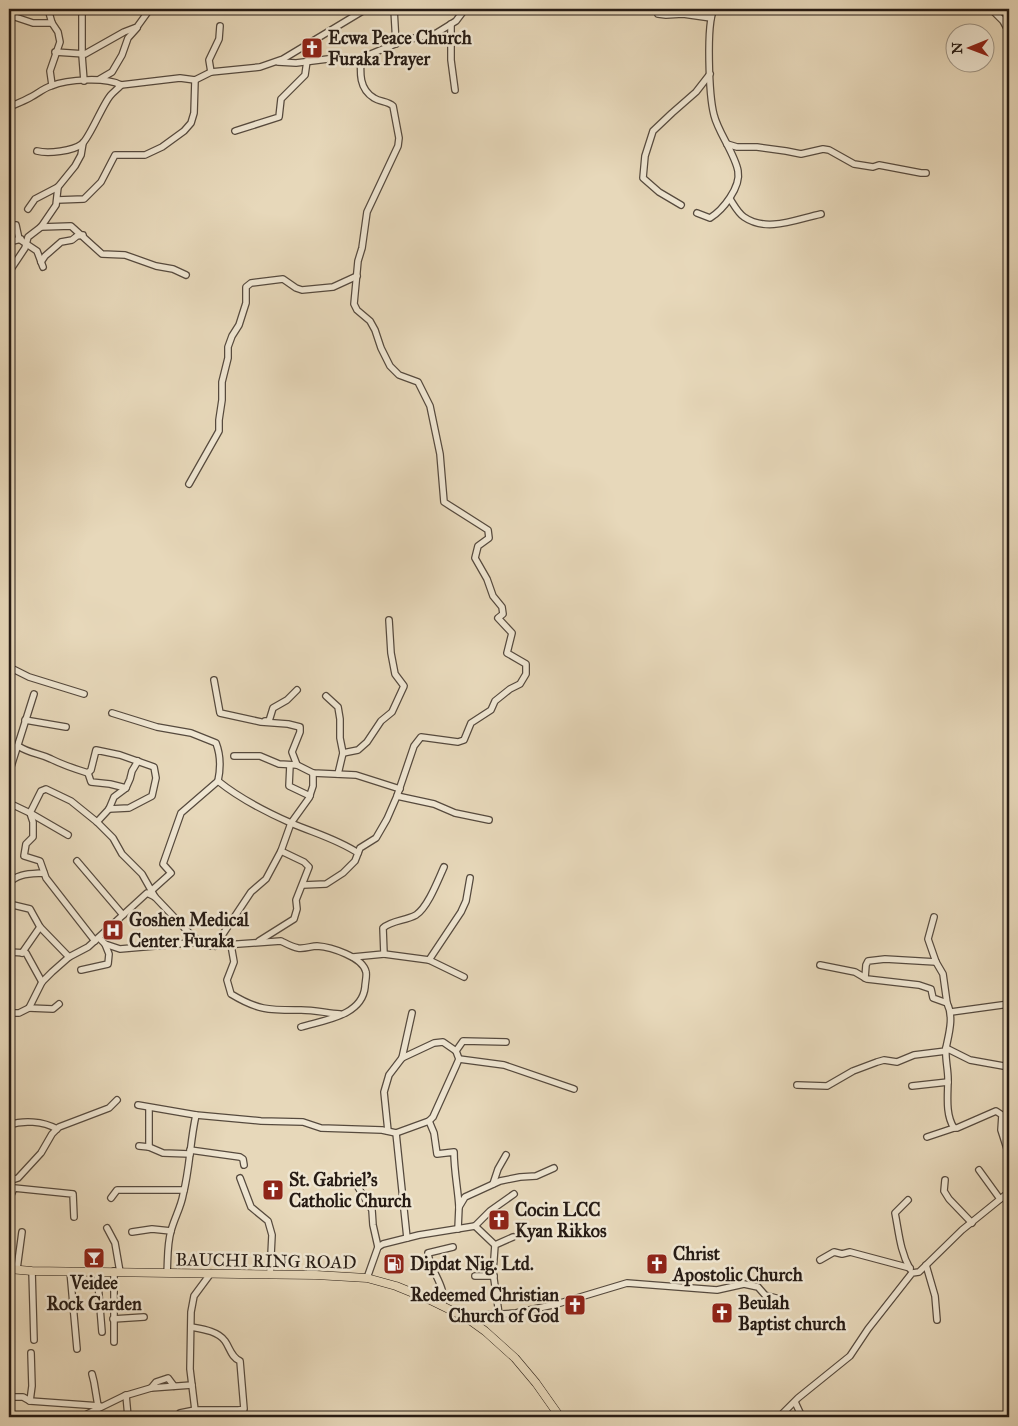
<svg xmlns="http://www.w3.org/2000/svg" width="1018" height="1426" font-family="'IM FELL Great Primer',serif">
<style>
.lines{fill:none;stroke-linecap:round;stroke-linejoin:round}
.minor-casing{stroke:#564a3e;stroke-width:8}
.major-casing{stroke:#261b14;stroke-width:9}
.minor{stroke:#efe6d2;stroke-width:5.5}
.major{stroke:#e7d8ba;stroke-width:8}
.labels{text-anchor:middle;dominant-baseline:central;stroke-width:5;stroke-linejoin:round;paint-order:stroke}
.poi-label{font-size:18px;font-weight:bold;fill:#261b14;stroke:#efe6d2;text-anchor:start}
.street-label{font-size:18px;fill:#261b14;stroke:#efe6d2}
</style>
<rect width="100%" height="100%" fill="#e7d8ba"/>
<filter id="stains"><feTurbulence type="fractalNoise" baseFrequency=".004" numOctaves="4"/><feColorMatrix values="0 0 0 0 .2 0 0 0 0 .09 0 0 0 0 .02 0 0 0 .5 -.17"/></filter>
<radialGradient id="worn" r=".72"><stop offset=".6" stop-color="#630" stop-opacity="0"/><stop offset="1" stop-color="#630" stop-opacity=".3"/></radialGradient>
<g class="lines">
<g class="minor-casing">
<g id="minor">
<polyline points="48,9 52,23 58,32 60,42 50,71 52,85"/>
<polyline points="82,9 82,55 84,81"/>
<polyline points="394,9 396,44"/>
<polyline points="991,9 1003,21 1009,32"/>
<polyline points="658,14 666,15 683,14 711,18"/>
<polyline points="9,15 33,23 52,23"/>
<polyline points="451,24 451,60 455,90"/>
<polyline points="55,52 85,54 124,32 137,27 150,9"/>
<polyline points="278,62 296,63 336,58 361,58 405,40 435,34 456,21 465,9"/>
<polyline points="211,72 209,60 219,39 220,26"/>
<polyline points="100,79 112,72 122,55 128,38 137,28"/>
<path d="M9,107C16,104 24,101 31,97C37,94 44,88 51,86C68,79 106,77 121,85L180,78L195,80L211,72L260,67L283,59L366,9"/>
<polyline points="235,131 279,117 281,99 305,75 307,61"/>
<polyline points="727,144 737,147 757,147 786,151 801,154 823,149 829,150 854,164 873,167 879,165 921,173 926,173"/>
<path d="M37,151C48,154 73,151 82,144C90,137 102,106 110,96C113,92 118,89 121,85"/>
<path d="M730,199C734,205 738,213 744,217C767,233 797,219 821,214"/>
<polyline points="57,200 84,199 101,182 115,155 145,155 162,147 184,131 191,123 194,113 195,80"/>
<polyline points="681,205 659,192 643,178 645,156 653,131 672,113 696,92 710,74"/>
<polyline points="28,209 35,199 58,187 75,166 81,155 83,143"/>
<path d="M697,213L710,218C723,210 741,187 738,171C735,154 718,132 714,115C709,96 706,24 714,9"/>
<polyline points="16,225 19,239 37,251 43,267"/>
<polyline points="41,227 71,226 102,254 125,255 156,266 173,269 186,275"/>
<polyline points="9,242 21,239"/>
<polyline points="41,262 45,256 61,242 72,240 77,236 83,235"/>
<polyline points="9,272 25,248 28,237 41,227 56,205 58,187"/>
<polyline points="189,484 219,431 219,420 222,400 222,382 228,358 228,347 232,336 239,325 246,303 246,287 251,283 283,279 296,288 302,290 333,287 357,276"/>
<polyline points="9,659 11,668 29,677 84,694"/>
<polyline points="214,680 220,713 261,722 288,724 300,727 300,732 292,752 297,765 313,773 356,775 400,789"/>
<polyline points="326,696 338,707 340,719 340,738 343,753 338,774"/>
<path d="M112,713L157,727L191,733L216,743C221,756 221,767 218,781C239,798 266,812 291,823C314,833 337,839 358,853"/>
<polyline points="25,720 66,727"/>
<polyline points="265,721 269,721 273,708 287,700 297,690"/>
<path d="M18,746C31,754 38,753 51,759C63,765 75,769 88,773L91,770L96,750L120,755L154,767L156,778L152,796L129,808L109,809"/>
<polyline points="343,753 358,750 367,742 381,721 392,712 404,686 395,674 391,653 389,620"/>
<polyline points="234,756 260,756 279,764 297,765"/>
<polyline points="290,765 289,786 310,796"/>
<polyline points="9,773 34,694"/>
<polyline points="88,773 91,782 110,784 126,788"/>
<polyline points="397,796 434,804 455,813 489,820"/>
<polyline points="9,803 30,813 33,822 33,837 26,844 24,856 40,861 46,878 95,941"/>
<polyline points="97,822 109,809 114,797 126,788 130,779 132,771 138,761"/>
<polyline points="68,835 30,813 41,791 46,789 71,801 97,822 113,838 122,854 142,874 155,897"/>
<polyline points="77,861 123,915"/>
<path d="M9,884C16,873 32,874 44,873"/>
<path d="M303,885L326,884L343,873L355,861L360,848L376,838L387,819L397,796L414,746L421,737L458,742L464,740L471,723L491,710L495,701L510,689L520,684L526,674V664L507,653L512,633L498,618L503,614L502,607L493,596L487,579L475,558L478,546L489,538L488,530L444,502L440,454L430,406L418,382L399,375L390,366L381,348L375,330L370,321L357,310L354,304L358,261L362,248L367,212L398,146L399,138L393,106C388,101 380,102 374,98C359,89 360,73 361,58"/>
<polyline points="151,891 171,873 163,864 181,813 218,781"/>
<polyline points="9,904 30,909 40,927 69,957"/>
<polyline points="934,917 928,939 936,962 943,974 947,1003"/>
<polyline points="99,938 105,944 120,949 201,942"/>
<polyline points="259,941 294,919 297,909 296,900 309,867 304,862 281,851"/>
<path d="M231,945L234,962L227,980L231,994C259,1011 270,1010 301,1010C314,1010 327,1013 340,1014"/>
<polyline points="215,946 251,892 266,879 281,851 291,823 309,798 313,786 313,773"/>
<polyline points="9,952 26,953 42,982"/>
<polyline points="22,953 40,927"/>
<polyline points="384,954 429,960 464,977"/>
<path d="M353,957L384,954L383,928C392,920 405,921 416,915C428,907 438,880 444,867"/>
<polyline points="429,960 461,912 466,901 470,878"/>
<path d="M820,965L855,972L867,979L919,985L931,989L933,998L947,1003C954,1017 949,1033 946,1048C945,1058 948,1069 948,1079C948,1095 945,1114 954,1128H957L996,1111L1002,1115L1001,1130L1009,1155"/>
<polyline points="81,970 108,964 109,954 105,944"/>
<polyline points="865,978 866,965 868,961 885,959 936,962"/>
<polyline points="29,1008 53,1009 59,1004"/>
<polyline points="951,1012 1009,1004"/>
<path d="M9,1013H19L29,1008L42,982L52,972L69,957L88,947L147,893L155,897L193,937L210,946L281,941C287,944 292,947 298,948C305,949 311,946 317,946C331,947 363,957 366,972C367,976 365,983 365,987C362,1016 324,1020 301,1027"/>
<polyline points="946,1048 970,1060 1009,1067"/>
<polyline points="402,1058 434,1043 443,1042 456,1051"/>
<polyline points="459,1059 504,1065 574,1089"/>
<polyline points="797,1085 827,1086 853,1071 877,1062 884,1060 897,1062 914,1055 946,1051"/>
<polyline points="912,1086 948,1082"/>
<polyline points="138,1105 196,1115 261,1121 303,1122 321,1128 382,1130 396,1133 429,1121 433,1117 456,1066 459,1059 456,1051 463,1041 506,1042"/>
<path d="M429,1121L434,1133L437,1154L454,1152C454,1171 458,1189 459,1207"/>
<path d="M9,1125C23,1120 43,1121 57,1129"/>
<polyline points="388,1131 384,1092 389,1075 402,1058 412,1013"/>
<polyline points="396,1133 407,1238"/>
<polyline points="927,1137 954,1128"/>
<polyline points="139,1146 149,1147 163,1153 190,1154"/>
<polyline points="149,1147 149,1108"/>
<polyline points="190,1150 240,1157 243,1159 244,1165"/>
<polyline points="979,1170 1000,1199"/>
<polyline points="240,1178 251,1207 268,1221 272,1235 270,1275"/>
<polyline points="353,1179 372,1210 373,1225 378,1247"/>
<polyline points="945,1180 944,1191 949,1199 972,1223"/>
<polyline points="9,1181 18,1178 41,1153 52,1134 59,1127 109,1108 117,1100"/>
<polyline points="493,1184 498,1169 506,1155"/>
<polyline points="111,1198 117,1190 184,1190"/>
<polyline points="9,1200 14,1188 73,1194 74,1217"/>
<path d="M908,1200L895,1213C899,1233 900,1251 910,1269"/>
<polyline points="475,1226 495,1245"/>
<polyline points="107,1228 115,1243 120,1272"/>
<polyline points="458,1229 459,1207 465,1197 500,1181 520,1177 536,1176 554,1168"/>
<polyline points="132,1232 152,1229 171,1231"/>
<polyline points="820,1260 834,1252 842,1254 850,1252 910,1268"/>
<polyline points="926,1265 935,1296 937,1320"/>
<polyline points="17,1269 22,1232"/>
<polyline points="32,1271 34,1340"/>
<polyline points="70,1271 77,1349"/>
<polyline points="97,1271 102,1332"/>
<path d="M167,1273C168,1259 167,1245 171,1231C174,1219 181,1207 183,1195C190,1168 190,1141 196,1115"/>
<polyline points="211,1273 194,1296 191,1312 190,1369 195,1410 240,1410 241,1417"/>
<polyline points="475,1276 494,1276"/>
<polyline points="367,1278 378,1247 383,1244 419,1235 475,1226 490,1211 514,1194"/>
<path d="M442,1306C448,1287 430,1272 428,1253L453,1247"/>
<polyline points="499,1314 493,1272 495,1245 513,1237"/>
<polyline points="467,1318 485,1315 516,1313 557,1304 627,1283 717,1290 744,1284 758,1287 765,1295 776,1298"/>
<polyline points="113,1319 144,1317"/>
<path d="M191,1327C202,1329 218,1331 225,1341C230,1348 231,1357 240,1361L244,1409L240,1410"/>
<polyline points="114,1342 114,1271"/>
<polyline points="92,1374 94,1382 98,1406"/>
<polyline points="151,1388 192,1385"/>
<polyline points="126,1395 128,1417"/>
<polyline points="9,1397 23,1397 30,1401 100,1406"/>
<polyline points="30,1401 32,1386 31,1353"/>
<polyline points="795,1402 802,1417"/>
<polyline points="81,1417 124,1396 151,1388 156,1382 168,1378 174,1386"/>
<polyline points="180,1417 180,1413 195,1410"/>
<polyline points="779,1417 798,1398 850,1356 868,1329 912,1273 919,1272 962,1230 1009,1192"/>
</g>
</g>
<g class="major-casing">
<polyline id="major" points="9,1269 32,1271 316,1275 367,1278 396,1286 428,1299 467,1318 485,1331 515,1358 536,1383 560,1417"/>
</g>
<use href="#minor" class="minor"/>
<use href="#major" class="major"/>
</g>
<defs>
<g id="church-square" transform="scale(1.125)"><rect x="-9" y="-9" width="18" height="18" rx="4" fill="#8f2418" stroke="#efe6d2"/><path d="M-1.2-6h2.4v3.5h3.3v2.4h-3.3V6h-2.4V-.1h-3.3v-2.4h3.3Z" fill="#fff"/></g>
<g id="hospital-square" transform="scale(1.125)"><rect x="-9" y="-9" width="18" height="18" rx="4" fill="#8f2418" stroke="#efe6d2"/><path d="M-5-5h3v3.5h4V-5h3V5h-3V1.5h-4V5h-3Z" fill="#fff"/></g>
<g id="bar-square" transform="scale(1.125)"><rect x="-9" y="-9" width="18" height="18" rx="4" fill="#8f2418" stroke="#efe6d2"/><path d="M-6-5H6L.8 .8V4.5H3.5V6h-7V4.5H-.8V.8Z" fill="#fff"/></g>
<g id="fuel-square" transform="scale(1.125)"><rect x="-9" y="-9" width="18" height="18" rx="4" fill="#8f2418" stroke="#efe6d2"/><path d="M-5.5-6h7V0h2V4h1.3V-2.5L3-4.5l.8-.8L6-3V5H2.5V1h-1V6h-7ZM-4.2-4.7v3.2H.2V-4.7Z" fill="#fff"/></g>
</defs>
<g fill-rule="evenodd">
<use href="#church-square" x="312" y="48"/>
<use href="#hospital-square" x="113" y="930"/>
<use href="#church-square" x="273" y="1190"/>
<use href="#church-square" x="499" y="1220"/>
<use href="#bar-square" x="94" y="1258"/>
<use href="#fuel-square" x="394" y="1264"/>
<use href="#church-square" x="657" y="1264"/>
<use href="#church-square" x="575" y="1305"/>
<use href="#church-square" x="722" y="1313"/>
</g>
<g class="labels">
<g class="poi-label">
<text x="328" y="38">Ecwa Peace Church<tspan x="328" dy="21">Furaka Prayer</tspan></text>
<text x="129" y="920">Goshen Medical<tspan x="129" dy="21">Center Furaka</tspan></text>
<text x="289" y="1180">St. Gabriel's<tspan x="289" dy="21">Catholic Church</tspan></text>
<text x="515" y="1210">Cocin LCC<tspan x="515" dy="21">Kyan Rikkos</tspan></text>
<text x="673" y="1254">Christ<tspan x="673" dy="21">Apostolic Church</tspan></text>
<text x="410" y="1264">Dipdat Nig. Ltd.</text>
<text x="94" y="1283" text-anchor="middle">Veidee<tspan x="94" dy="21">Rock Garden</tspan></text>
<text x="559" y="1295" text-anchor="end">Redeemed Christian<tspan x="559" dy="21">Church of God</tspan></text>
<text x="738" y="1303">Beulah<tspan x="738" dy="21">Baptist church</tspan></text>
</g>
<g class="street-label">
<text transform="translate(266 1261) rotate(1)">BAUCHI RING ROAD</text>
</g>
</g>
<rect width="1018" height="1426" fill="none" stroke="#e7d8ba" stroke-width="30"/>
<rect x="10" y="10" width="998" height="1406" fill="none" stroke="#261b14" stroke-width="2.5"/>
<rect x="15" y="15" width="988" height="1396" fill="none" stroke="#261b14"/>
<g transform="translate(970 48) rotate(269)"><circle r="24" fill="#efe6d2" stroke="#9f9586"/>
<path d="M0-4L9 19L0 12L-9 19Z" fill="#8f2418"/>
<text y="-8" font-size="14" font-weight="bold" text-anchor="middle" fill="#261b14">N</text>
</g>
<rect width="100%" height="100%" filter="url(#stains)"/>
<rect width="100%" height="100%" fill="url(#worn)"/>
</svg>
